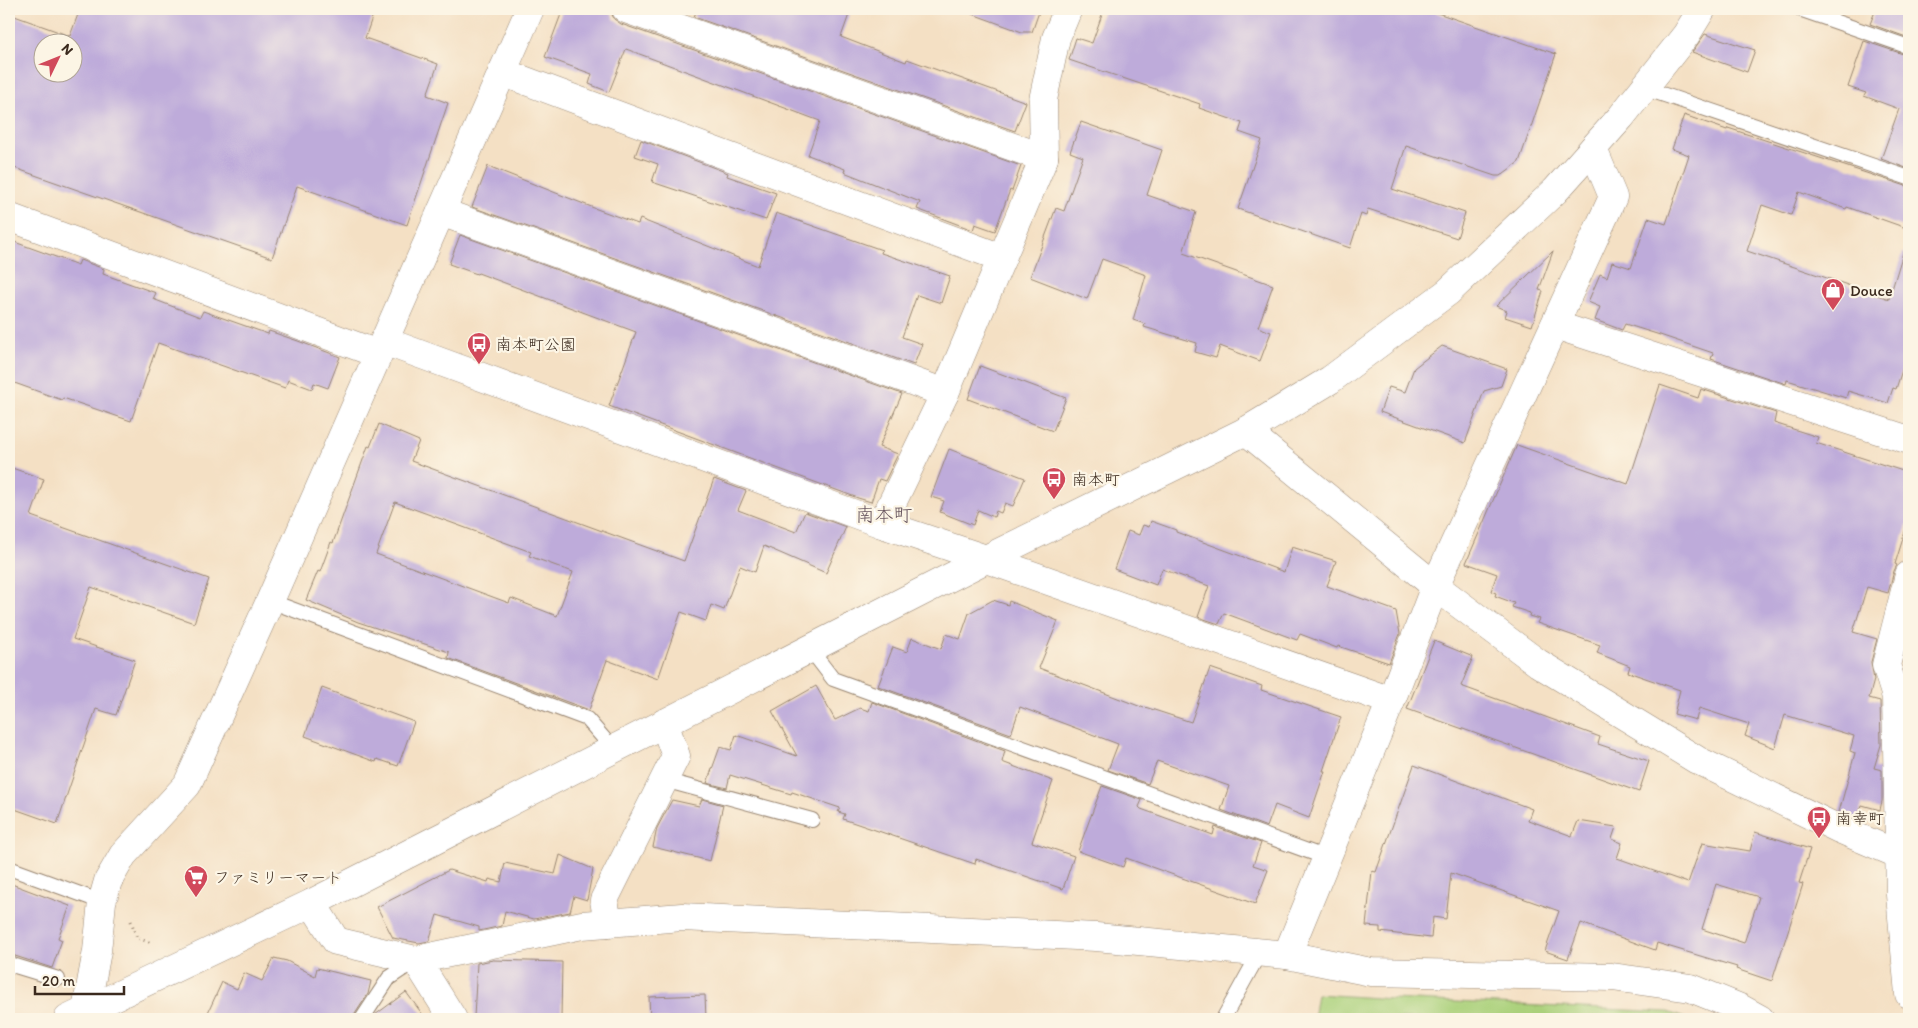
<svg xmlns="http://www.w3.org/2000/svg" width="1918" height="1028" font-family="Itim,'Klee One',sans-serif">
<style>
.green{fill:#abd17b;stroke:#737e4c}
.building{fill:#beabda;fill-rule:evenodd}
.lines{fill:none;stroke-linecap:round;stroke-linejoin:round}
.service-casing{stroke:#988571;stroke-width:16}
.minor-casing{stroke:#988571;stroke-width:29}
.tertiary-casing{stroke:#988571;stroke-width:29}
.path{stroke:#988571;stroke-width:3;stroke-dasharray:1 4;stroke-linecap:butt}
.service{stroke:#fff;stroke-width:14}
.minor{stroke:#fff;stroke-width:28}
.tertiary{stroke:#fff;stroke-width:28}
.labels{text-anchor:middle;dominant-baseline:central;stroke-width:4.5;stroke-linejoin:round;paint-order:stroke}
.poi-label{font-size:16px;fill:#3b2a1e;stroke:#fcf5e5;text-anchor:start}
.quarter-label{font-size:19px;fill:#695760;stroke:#fcf5e5}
</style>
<rect width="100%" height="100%" fill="#fcf5e5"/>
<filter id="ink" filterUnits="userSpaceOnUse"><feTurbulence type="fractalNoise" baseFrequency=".02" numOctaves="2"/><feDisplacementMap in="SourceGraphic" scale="10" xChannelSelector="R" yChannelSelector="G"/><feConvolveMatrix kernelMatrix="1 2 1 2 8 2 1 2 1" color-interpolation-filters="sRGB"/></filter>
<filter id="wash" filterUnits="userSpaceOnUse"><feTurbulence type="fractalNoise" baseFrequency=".0096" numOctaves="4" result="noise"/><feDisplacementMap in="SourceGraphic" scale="20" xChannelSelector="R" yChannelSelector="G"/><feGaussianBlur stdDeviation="1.12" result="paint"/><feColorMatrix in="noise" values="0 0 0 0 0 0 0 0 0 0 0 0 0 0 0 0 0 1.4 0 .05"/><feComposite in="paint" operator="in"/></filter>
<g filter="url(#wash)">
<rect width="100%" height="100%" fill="#f4e0c4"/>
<polygon class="green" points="1317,994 1392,999 1668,1012 1687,1019 1313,1019"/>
<g id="blocks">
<g class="building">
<path d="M80,9H375L365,38L438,64L427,95L448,103L407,225L297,186L272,258L9,166V14L70,36ZM42,42H72V72H42Z"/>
<polygon points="563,9 602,9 611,12 614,19 621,24 1021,166 1012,191 1010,190 995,231 975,224 973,230 917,209 920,202 844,172 845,169 808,155 820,121 626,49 609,92 589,84 592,74 545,57"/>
<polygon points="697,9 851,9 841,37 906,62 907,59 1026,102 1015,131 694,17"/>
<polygon points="968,9 1040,9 1032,32 1022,32 967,12"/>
<polygon points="1104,9 1426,9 1556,54 1519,162 1500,176 1495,176 1406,146 1392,189 1465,213 1457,238 1368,209 1366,216 1361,214 1350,248 1238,209 1262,140 1239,132 1242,123 1199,108 1200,104 1069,60 1076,38 1092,43"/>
<polygon points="1876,9 1909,9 1909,38 1870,24"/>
<polygon points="1705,34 1755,50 1747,72 1692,52"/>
<polygon points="1864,41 1909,56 1909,169 1881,159 1899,109 1864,96 1866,93 1848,87"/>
<polygon points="1684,115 1727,130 1728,128 1909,187 1909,229 1847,207 1846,209 1799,192 1791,215 1762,205 1747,251 1889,299 1903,253 1909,254 1909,348 1896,389 1893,388 1888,403 1848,391 1846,398 1787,380 1786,384 1711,359 1713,353 1660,335 1625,324 1622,330 1595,320 1600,307 1588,302 1600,274 1607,277 1612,262 1631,268 1648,218 1666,224 1689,155 1672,149"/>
<polygon points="1081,122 1162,150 1147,195 1196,212 1183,253 1273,285 1258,327 1271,332 1260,361 1220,346 1216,358 1195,352 1197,343 1144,327 1145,324 1133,320 1146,275 1102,259 1087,299 1030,277 1056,208 1064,211 1083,157 1070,152"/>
<polygon points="641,140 728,173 727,176 776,193 766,220 652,182 658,164 635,156"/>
<polygon points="488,166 594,208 638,224 640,219 758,266 776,213 882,250 881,253 950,276 941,303 917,295 902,337 922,344 914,365 472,207"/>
<polygon points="460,235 902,394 879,447 898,454 885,481 879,479 871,502 858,498 609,406 636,332 478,273 477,274 449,264"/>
<polygon points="9,240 78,265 80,260 104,269 103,274 156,293 153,299 200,317 203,311 268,334 269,331 298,341 340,357 328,388 314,383 312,389 288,380 285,388 158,343 131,421 63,398 62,400 9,381"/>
<polygon points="1553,251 1539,290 1543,291 1532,326 1505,317 1507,311 1496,306"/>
<polygon points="1442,346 1507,369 1501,386 1484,391 1465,443 1380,412 1389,387 1405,392 1414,368"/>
<polygon points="980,366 1066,398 1053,431 968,399"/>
<polygon points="1660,385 1698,398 1701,389 1776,413 1774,423 1818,437 1816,443 1909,473 1909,519 1895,564 1897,565 1894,571 1888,593 1867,587 1853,632 1877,639 1871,662 1874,680 1869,698 1880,701 1881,745 1874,768 1882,770 1882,801 1880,810 1862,805 1857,820 1839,812 1855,753 1850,751 1854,736 1785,715 1775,748 1745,736 1749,724 1699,708 1696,720 1674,714 1680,690 1628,672 1630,666 1597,653 1600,645 1537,623 1539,619 1529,616 1530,613 1512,607 1514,603 1495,596 1496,593 1491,591 1497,574 1466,563 1517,445 1628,484"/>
<path d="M379,424L419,441L411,461L684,561L714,479L746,491L738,510L796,532L805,512L846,527L826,573L764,546L755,572L740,566L724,610L711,605L706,621L681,612L658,679L607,660L589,710L448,658L449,652L358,622L306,600L318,571L320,572L331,542L333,543L368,446L370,447ZM395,502L531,552L529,556L573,572L557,616L511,598L509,603L376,554Z"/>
<polygon points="949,449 1025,478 1013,506 1005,503 1001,513 996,511 994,517 978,510 973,525 940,512 944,501 931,497"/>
<polygon points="9,467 44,479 31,516 209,579 194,623 91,587 73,639 135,660 116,715 96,709 57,824 9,807"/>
<polygon points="1151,521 1176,530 1176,532 1284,572 1292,547 1336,561 1327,586 1396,611 1400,634 1389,663 1338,646 1337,648 1300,634 1297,640 1224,613 1219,624 1198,617 1209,586 1162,569 1156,585 1114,569 1128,531 1139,535 1143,525 1149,527"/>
<polygon points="993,600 1008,605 1009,601 1058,621 1039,668 1144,708 1145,707 1191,722 1210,668 1262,686 1261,690 1341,717 1323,771 1325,771 1309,818 1275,805 1267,827 1221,810 1229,786 1157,761 1148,784 1108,770 1118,744 1020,707 1011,734 878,686 893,647 907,652 912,638 941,649 946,634 960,639 969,613"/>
<polygon points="1434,641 1473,657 1461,686 1600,737 1598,744 1649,761 1639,792 1407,709"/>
<polygon points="816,686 835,720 860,708 869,711 872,702 1005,751 1002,762 1053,781 1032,842 1074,856 1063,889 976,859 975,864 843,819 845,814 838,812 840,808 792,792 791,794 730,775 727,788 707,783 720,747 731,750 736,735 797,756 772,711"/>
<polygon points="322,688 414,722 398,766 377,759 376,762 305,736"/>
<path d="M1414,765L1532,809L1528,820L1572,836L1578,821L1616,827L1612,839L1622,843L1617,858L1688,883L1702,843L1750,851L1755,832L1810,849L1799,883L1803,884L1772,981L1736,969L1737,967L1657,943L1655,950L1581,923L1568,959L1545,951L1559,911L1451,873L1446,919L1433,917L1431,938L1380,932V927L1366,926L1372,871L1376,872ZM1716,884L1759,897L1744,943L1702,929Z"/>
<polygon points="1102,786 1142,800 1139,807 1141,809 1213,835 1215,827 1261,843 1253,865 1268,870 1255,904 1126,858 1123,867 1078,851"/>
<polygon points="702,799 723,805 710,861 653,847 657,828 672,800 699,806"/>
<polygon points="560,855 593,869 587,900 574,896 570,912 534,919 505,911 502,926 479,931 479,927 437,915 429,941 419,943 393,938 377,907 449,870 488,882 489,879 501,882 505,863 555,874"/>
<polygon points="9,883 70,906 58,938 62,940 52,968 9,954"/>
<polygon points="274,958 287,961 315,976 317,968 371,981 368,994 355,1014 353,1019 205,1019 222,982 237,989 244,973 262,981"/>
<polygon points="493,960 562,962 561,1019 501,1019 474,1017 477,963"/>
<polygon points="406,992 426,1019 372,1019 375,1015"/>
<polygon points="705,995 706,1019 650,1019 649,997"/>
</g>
</g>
</g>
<g filter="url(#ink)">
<use href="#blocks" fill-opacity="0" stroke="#988571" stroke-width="1"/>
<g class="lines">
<g class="service-casing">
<g id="service">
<polyline points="1799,9 1909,47"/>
<polyline points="1644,88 1909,178"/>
<polyline points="270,601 587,719 613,749"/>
<polyline points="810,649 833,679 1327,858"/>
<polyline points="664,780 812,820"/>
<polyline points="9,868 102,902"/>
<polyline points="9,964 58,979"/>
<polyline points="362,1019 389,978 416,960"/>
<polyline points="1223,1019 1260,952"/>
</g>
</g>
<g class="minor-casing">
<g id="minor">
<polyline points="626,9 1044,158"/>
<polyline points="502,72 1002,258"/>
<polyline points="441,212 945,393"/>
<polyline points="9,217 378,354"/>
<polyline points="1555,325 1909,440"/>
<polyline points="384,341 882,524 986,559 1391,701"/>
<polyline points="882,524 945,393 1044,158 1043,100 1056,38 1068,9"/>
<polyline points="1909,575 1886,665 1896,697 1900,895 1909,994"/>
<polyline points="312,903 336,941 416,960 582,925 682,917 1096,937 1287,955 1371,972 1612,977 1691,988 1740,1008 1760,1019"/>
<polyline points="608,923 604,900 676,756 664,723"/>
<polyline points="1287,955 1391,701 1435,586 1613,197 1593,149"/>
<polyline points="416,960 453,1019"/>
</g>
</g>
<g class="tertiary-casing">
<g id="tertiary">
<polyline points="1246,431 1435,586 1538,663 1697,760 1839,829 1909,859"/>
<polyline points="68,1019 312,903 986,559 1246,431 1330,380 1448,292 1555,191 1621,117 1686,35 1702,9"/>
<polyline points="87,1019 86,1010 97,951 102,902 108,881 123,855 187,785 270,601 530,9"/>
</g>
</g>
<polyline class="path" points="131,921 137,938 152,943"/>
<use href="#service" class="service"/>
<use href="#minor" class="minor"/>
<use href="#tertiary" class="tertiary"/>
</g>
</g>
<defs>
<g id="shop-pin" transform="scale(1.25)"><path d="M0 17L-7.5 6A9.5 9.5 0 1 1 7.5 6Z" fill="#d1495b" stroke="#fcf5e5"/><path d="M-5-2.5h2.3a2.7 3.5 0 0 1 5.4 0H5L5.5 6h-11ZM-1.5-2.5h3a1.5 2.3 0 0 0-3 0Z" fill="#fff"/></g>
<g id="bus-pin" transform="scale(1.25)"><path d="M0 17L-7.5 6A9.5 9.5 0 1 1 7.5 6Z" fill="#d1495b" stroke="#fcf5e5"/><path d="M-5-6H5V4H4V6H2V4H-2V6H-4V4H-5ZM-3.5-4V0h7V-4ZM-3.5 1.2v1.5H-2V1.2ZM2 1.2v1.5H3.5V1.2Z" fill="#fff"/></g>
<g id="supermarket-pin" transform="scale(1.25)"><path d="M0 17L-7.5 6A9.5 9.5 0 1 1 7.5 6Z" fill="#d1495b" stroke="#fcf5e5"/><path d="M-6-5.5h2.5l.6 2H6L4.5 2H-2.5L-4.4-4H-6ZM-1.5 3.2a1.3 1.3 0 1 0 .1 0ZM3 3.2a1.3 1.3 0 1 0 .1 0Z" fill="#fff"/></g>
</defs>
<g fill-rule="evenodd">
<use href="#shop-pin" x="1833" y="290"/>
<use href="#bus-pin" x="479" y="344"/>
<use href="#bus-pin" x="1054" y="479"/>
<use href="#bus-pin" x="1819" y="818"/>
<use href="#supermarket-pin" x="196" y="877"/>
</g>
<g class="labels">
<g class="poi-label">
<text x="1850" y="290">Douce</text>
<text x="496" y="344">南本町公園</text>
<text x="1072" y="479">南本町</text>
<text x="1836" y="818">南幸町</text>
<text x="214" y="877">ファミリーマート</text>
</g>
<g class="quarter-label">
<text x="884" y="514">南本町</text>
</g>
</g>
<rect width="1918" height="1028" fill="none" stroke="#fcf5e5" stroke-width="30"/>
<g transform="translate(58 58) rotate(47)"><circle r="24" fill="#fcf5e5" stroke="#afa495"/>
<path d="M0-4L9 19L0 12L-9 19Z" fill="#d1495b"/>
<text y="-8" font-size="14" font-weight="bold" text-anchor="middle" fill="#3b2a1e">N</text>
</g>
<path d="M35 986v8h89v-8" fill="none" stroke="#3b2a1e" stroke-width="2.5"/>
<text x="42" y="986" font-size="15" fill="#3b2a1e" stroke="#fcf5e5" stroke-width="4" paint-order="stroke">20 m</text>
</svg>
